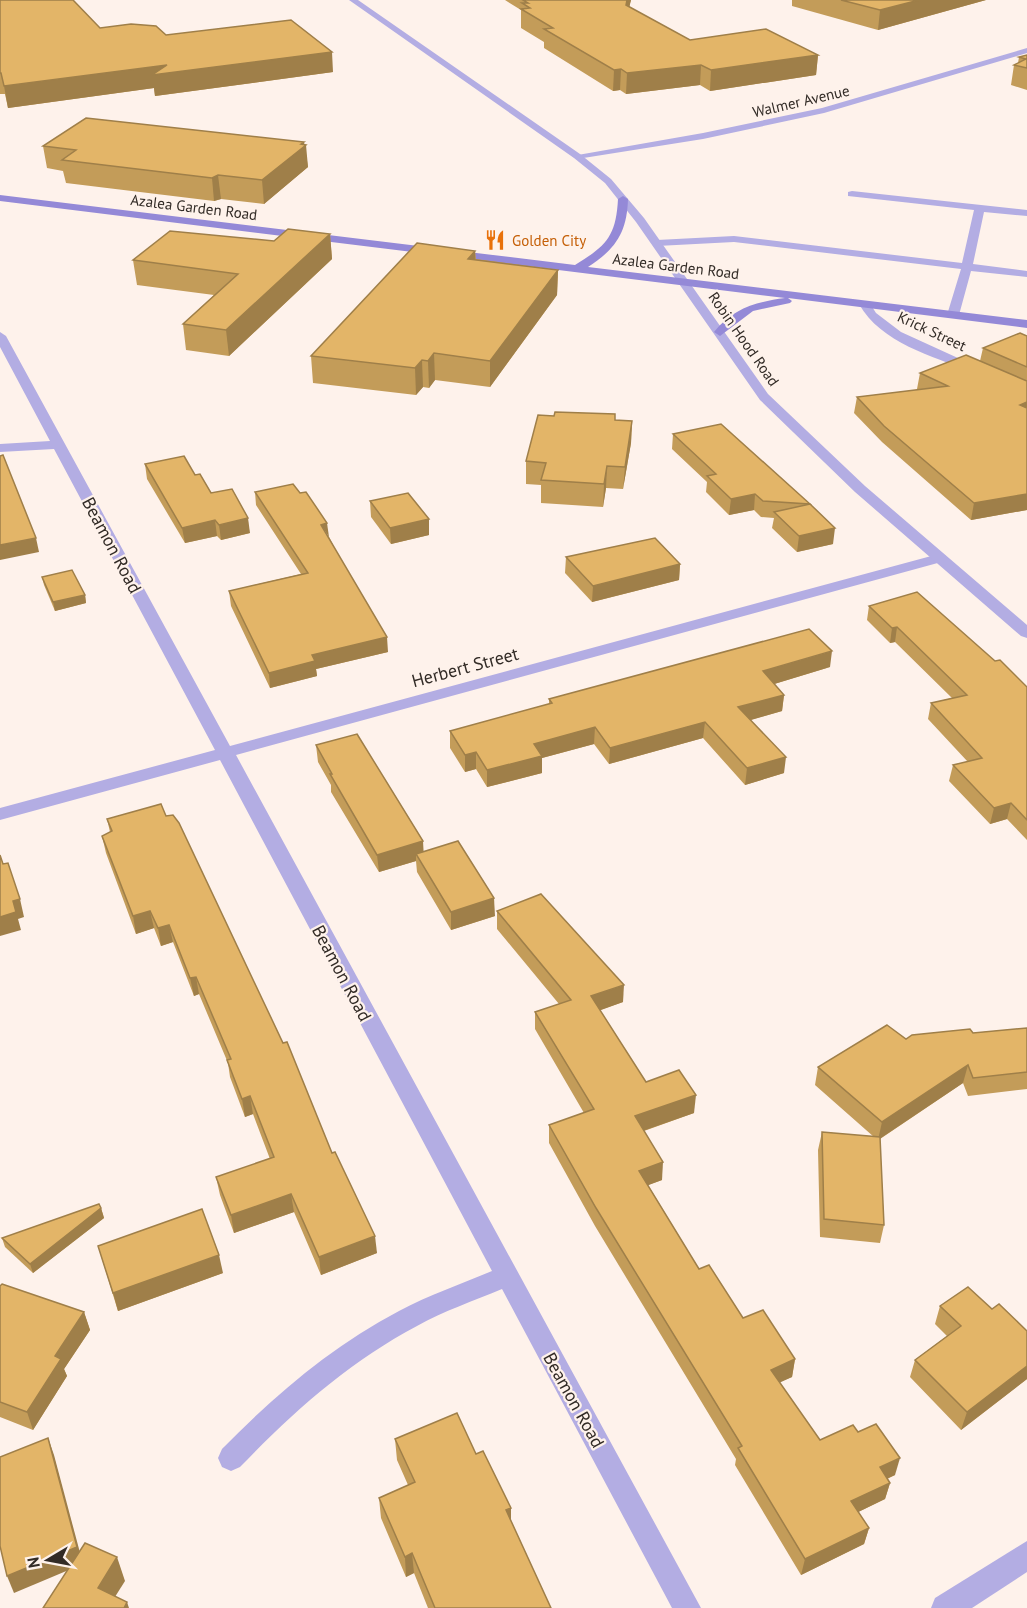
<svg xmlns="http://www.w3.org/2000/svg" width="1027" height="1608" font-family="'PT Sans',sans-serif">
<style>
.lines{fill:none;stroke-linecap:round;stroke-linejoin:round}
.minor{fill:#b3ade3;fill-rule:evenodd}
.tertiary{fill:#b3ade3;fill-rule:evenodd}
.secondary{fill:#9489d7;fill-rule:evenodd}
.wall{fill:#c39c59}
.shaded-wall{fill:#9f7f49}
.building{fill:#e3b568;stroke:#9f7f49;stroke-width:1.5}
.labels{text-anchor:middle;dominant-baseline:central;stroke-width:4.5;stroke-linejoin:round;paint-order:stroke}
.far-street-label{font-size:15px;fill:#322b26;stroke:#fef2eb}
.far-food-label{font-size:15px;fill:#c56008;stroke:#fef2eb;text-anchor:start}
.street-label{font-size:18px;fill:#322b26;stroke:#fef2eb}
</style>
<rect width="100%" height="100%" fill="#fef2eb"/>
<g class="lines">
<g class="minor">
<polygon points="1027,48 1027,53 824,113 703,139 577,159 572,156 703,133 822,108"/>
<polygon points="852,191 1027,210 1027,216 984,212 973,264 1027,271 1027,277 971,271 959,315 953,318 947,315 961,269 734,242 657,246 652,243 657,240 734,236 962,263 974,210 848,196 848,192"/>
<path d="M861,302H869L876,313L901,332L982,369L980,372H972C932,356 881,343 859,304Z"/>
<path d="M0,332L6,336L230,746L935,555H945L947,558L945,561L236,755L701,1608H672L502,1289C473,1301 444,1311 417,1326C349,1362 293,1412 240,1467L231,1471L222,1467L218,1458L222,1449C275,1395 332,1346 399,1311C429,1295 461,1284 492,1271L220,760L0,820V808L215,750L54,449L0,452V444L50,441L0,347Z"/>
<polygon points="1027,1541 1027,1572 972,1608 931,1608 935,1598"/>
</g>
<polygon class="tertiary" points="349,0 358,0 580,154 611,179 644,218 768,394 865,486 1027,625 1027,638 1021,636 855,492 760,400 636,222 605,183 574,158"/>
<path class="secondary" d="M0,195L575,265C606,246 616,237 618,199L623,196L628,199C627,232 616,249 588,267L1027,320V328L788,298L792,301L790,303L753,311L720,336L714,332C733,308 756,302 785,298L0,201Z"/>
</g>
<g class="wall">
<polygon points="0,0 100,28 166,35 333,72 155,96 154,88 8,108 5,94 0,94"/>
<polygon points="505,0 631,0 629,7 690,40 818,55 816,75 710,91 700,85 626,94 620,90 613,91 544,48 544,42 521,28 521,10"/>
<polygon points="792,0 986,0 878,30 792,6"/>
<polygon points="1027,55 1027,90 1011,85 1014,65 1018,63 1019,57"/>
<polygon points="304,142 308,167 264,204 221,199 214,201 66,183 63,171 47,168 43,146"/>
<polygon points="330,234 332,259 229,356 186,350 183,324 214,295 137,285 133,260"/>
<polygon points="475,251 476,259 558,270 557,295 490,387 435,380 429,388 423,387 416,395 313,383 311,356"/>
<polygon points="1027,336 1027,510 971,520 882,442 854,413 857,397 918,390 917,389 920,373 980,361 983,348"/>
<polygon points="615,420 632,421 631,443 623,489 606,488 603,507 541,503 541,485 526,484 526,461"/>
<polygon points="673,434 810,504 833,544 797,552 772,528 774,518 761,517 754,510 729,515 706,492 707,482 672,449"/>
<polygon points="145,464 195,475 250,533 221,540 217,536 185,543 147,479"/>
<polygon points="255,492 329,537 388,652 316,669 317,676 270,688 231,606 229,591 301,574 256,505"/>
<polygon points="370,501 429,519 429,535 391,544 371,517"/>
<polygon points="566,557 680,564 679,580 592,602 565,573"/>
<polygon points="42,577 85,595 86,603 55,611 44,585"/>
<polygon points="869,606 995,661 1027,687 1027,840 1007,819 990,824 949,781 953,765 968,762 928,719 931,703 952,698 895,642 890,643 867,620"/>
<polygon points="830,667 774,684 784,695 782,711 750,720 784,773 745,785 703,738 609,764 594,744 542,758 542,773 487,787 476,769 465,772 450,748 450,731 549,704 549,699"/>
<polygon points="316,745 424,852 495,916 451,930 417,872 416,861 379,872 331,792 331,785 318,762"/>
<polygon points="107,819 332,1153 377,1253 321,1275 294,1212 234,1233 220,1195 216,1177 270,1159 253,1114 245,1117 230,1077 228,1063 199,994 194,996 173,942 161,946 154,928 136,934 106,853 102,836 110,832"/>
<polygon points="497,911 623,1002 600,1010 646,1082 694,1113 644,1131 662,1180 648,1185 699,1269 743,1318 795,1359 792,1377 779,1382 820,1440 895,1475 887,1479 890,1483 885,1499 858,1512 869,1528 864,1544 801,1575 735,1465 736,1459 595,1226 549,1143 549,1125 584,1113 535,1029 535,1012 559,1004 497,929"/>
<polygon points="1027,1028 1027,1089 968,1096 963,1083 880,1139 884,1225 880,1243 820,1237 818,1150 822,1132 874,1137 815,1085 818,1067 906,1039"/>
<polygon points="101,1208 104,1218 33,1273 5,1247 2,1238"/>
<polygon points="98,1246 223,1273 118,1311"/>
<polygon points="0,1286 84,1312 90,1330 64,1369 67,1376 33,1430 0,1417"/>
<polygon points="940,1306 992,1309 1027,1331 1027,1379 961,1430 910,1377 915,1360 947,1336 935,1324"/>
<polygon points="395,1439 476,1454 511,1508 511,1521 551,1608 428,1608 414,1573 406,1577 381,1518 379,1498 408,1485 397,1460"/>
</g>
<g class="shaded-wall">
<polygon points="627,0 631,0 625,25 626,5"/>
<polygon points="919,0 986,0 878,30 880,10"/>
<polygon points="332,52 333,72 155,96 154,88 8,108 4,86 167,65"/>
<polygon points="818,55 816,75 710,91 711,70"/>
<polygon points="701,65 700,85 626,94 627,73"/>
<polygon points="621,69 620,90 613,91 614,70"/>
<polygon points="304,142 304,147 306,145 308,167 264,204 262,180"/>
<polygon points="218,175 221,199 214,201 212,178"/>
<polygon points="330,234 332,259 229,356 226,330"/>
<polygon points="475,251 476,275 468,259"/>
<polygon points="558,270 557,295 490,387 490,361"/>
<polygon points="434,353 435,380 429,388 428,361"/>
<polygon points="422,360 423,387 416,395 415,368"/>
<polygon points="1027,402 1027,416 1020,405"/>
<polygon points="632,421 631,443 623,489 625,467"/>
<polygon points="607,466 606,488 603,507 604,484"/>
<polygon points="755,494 754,510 729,515 731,499"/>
<polygon points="1027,494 1027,510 971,520 974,503"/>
<polygon points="248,518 250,533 221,540 219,525"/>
<polygon points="429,519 429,535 391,544 390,528"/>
<polygon points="215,520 217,536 185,543 182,528"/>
<polygon points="327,523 329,537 321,525"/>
<polygon points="835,528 833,544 797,552 799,536"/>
<polygon points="36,538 39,552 0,560 0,545"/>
<polygon points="680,564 679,580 592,602 593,586"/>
<polygon points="85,595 86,603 55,611 53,602"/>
<polygon points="897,627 895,642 890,643 892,628"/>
<polygon points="387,637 388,652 316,669 317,676 270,688 269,673 312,655"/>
<polygon points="832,651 830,667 761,688 763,671"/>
<polygon points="784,695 782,711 737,724 738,707"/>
<polygon points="705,722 703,738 609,764 610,748"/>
<polygon points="595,727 594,744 542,758 542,773 487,787 487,770 534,744"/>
<polygon points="476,752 476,769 465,772 465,755"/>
<polygon points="786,757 784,773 745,785 747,768"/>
<polygon points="1011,803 1007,819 990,824 994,808"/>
<polygon points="423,841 424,859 416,854 416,861 379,872 377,855"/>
<polygon points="494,898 495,916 451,930 451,912"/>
<polygon points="20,899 24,917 18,919 21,930 0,936 0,917 13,901"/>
<polygon points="150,911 154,928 136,934 133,916"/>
<polygon points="169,925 173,942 161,946 158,928"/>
<polygon points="196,977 199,994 194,996 190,978"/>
<polygon points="624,985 623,1002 590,1014 591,996"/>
<polygon points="968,1065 963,1083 878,1140 882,1122"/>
<polygon points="696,1095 694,1113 634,1134 635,1116"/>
<polygon points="250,1096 253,1114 245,1117 242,1099"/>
<polygon points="663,1162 662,1180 638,1189 639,1171"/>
<polygon points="291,1194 294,1212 234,1233 231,1215"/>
<polygon points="101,1208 104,1218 33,1273 30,1264"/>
<polygon points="375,1236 377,1253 321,1275 319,1257"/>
<polygon points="219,1255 223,1273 118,1311 113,1293"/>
<polygon points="84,1312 90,1330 64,1369 67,1376 33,1430 27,1412 55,1356"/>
<polygon points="795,1359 792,1377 768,1388 771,1370"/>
<polygon points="1027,1366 1027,1379 961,1430 967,1412"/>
<polygon points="48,1438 54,1455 83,1564 14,1593 7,1576"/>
<polygon points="900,1458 895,1475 875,1484 880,1467"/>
<polygon points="890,1483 885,1499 846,1518 851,1501"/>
<polygon points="511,1508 511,1529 506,1510"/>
<polygon points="869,1528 864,1544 801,1575 805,1559"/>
<polygon points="412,1553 414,1573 406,1577 405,1557"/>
<polygon points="117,1557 125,1581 108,1608 98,1588"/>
<polygon points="127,1602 129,1608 124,1608"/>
</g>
<g class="building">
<polygon points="0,0 73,0 100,28 131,24 156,26 166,35 291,20 332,52 152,75 167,65 4,86 1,73 0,73"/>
<polygon points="523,0 627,0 626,5 690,40 766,29 818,55 711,70 701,65 627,73 621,69 614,70 544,29 553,28 521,9 530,8 522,3 528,3"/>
<polygon points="841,0 919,0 880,10"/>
<polygon points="1027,55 1027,68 1014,65 1026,59 1019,57"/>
<polygon points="86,118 304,142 301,144 306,145 262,180 218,175 212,178 62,160 76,150 43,146"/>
<polygon points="288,229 330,234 226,330 183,324 238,274 133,260 170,231 274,241"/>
<polygon points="417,243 475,251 468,259 558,270 490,361 434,353 428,361 422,360 415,368 311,356"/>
<polygon points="1020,333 1027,336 1027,367 983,348"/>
<polygon points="966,355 1027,381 1027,402 1020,405 1027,408 1027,494 974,503 884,426 857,397 948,386 920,373"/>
<polygon points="555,412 615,414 615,420 632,421 625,467 607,466 604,484 541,480 546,463 526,461 538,415 554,416"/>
<polygon points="721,424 810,504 763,501 755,494 731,499 707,476 716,474 673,434"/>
<polygon points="3,455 36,538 0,545 0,456"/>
<polygon points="184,456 195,475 200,474 211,493 232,489 248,518 219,525 215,520 182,528 145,464"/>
<polygon points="293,484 300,493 306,492 327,523 321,525 387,637 312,655 315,661 269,673 229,591 308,573 255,492"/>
<polygon points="408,493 429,519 390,528 370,501"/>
<polygon points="810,504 835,528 799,536 774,512"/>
<polygon points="655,538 680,564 593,586 566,557"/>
<polygon points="72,570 85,595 53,602 42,577"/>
<polygon points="917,592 995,661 1000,660 1027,687 1027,820 1011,803 994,808 953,765 982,758 931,703 967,695 897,627 892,628 869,606"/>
<polygon points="809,629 832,651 763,671 784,695 738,707 786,757 747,768 705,722 610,748 595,727 534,744 542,756 487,770 476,752 465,755 450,731 552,703 549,699"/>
<polygon points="357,734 423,841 377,855 330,774 332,774 316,745"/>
<polygon points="161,804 166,816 173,815 179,823 283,1043 287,1042 332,1153 335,1152 375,1236 319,1257 291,1194 231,1215 216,1177 274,1157 250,1096 242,1099 227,1060 231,1059 196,977 190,978 169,925 158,928 150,911 133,916 102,836 112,831 107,819"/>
<polygon points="458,841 494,898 451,912 416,854"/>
<polygon points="0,855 3,864 8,863 20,899 13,901 16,912 0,917"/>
<polygon points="541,894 624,985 591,996 646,1082 679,1070 696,1095 635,1116 663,1162 639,1171 699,1269 709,1265 743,1318 763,1310 795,1359 771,1370 820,1440 853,1425 858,1432 876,1424 900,1458 880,1467 890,1483 851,1501 869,1528 805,1559 738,1448 742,1446 596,1208 549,1125 594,1109 535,1012 571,1000 497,911"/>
<polygon points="887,1025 906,1039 912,1035 970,1029 973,1033 1027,1028 1027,1072 973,1078 968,1065 882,1122 818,1067"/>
<polygon points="822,1132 880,1137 884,1225 824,1219"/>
<polygon points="99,1204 101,1208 30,1264 2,1238"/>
<polygon points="202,1209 219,1255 113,1293 98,1246"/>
<polygon points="2,1284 84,1312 55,1356 61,1359 27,1412 0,1402 0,1286"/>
<polygon points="968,1287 992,1309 999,1304 1027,1331 1027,1366 967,1412 915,1360 961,1326 940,1306"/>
<polygon points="457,1413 476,1454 483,1451 511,1508 506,1510 551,1608 435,1608 412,1553 405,1557 379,1498 415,1482 395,1439"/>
<polygon points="48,1438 77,1547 7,1576 0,1546 0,1457"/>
<polygon points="85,1543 117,1557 98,1588 127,1602 124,1608 43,1608"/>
</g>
<defs>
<g id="restaurant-bare" transform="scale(1.62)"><path d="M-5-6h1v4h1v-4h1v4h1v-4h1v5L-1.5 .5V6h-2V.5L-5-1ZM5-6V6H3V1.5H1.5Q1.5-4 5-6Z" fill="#e8710a" stroke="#fef2eb" stroke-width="2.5" paint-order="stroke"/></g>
</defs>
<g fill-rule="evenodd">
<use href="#restaurant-bare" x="495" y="240"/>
</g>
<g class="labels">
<g class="far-street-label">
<text transform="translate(801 101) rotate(-13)">Walmer Avenue</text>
<text transform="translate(194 207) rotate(7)">Azalea Garden Road</text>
<text transform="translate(676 266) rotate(7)">Azalea Garden Road</text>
<text transform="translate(932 331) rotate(25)">Krick Street</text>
<text transform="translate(744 339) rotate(55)">Robin Hood Road</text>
</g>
<g class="far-food-label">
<text x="512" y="240">Golden City</text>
</g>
<g class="street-label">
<text transform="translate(112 545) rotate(62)">Beamon Road</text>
<text transform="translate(465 667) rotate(-15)">Herbert Street</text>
<text transform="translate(342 973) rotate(62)">Beamon Road</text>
<text transform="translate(574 1400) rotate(61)">Beamon Road</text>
</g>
</g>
<g transform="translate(48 1560) rotate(260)" stroke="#fef2eb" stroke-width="4.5" paint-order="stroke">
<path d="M0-4.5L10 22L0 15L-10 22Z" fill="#322b26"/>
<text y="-9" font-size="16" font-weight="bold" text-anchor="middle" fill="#322b26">N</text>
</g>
</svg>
